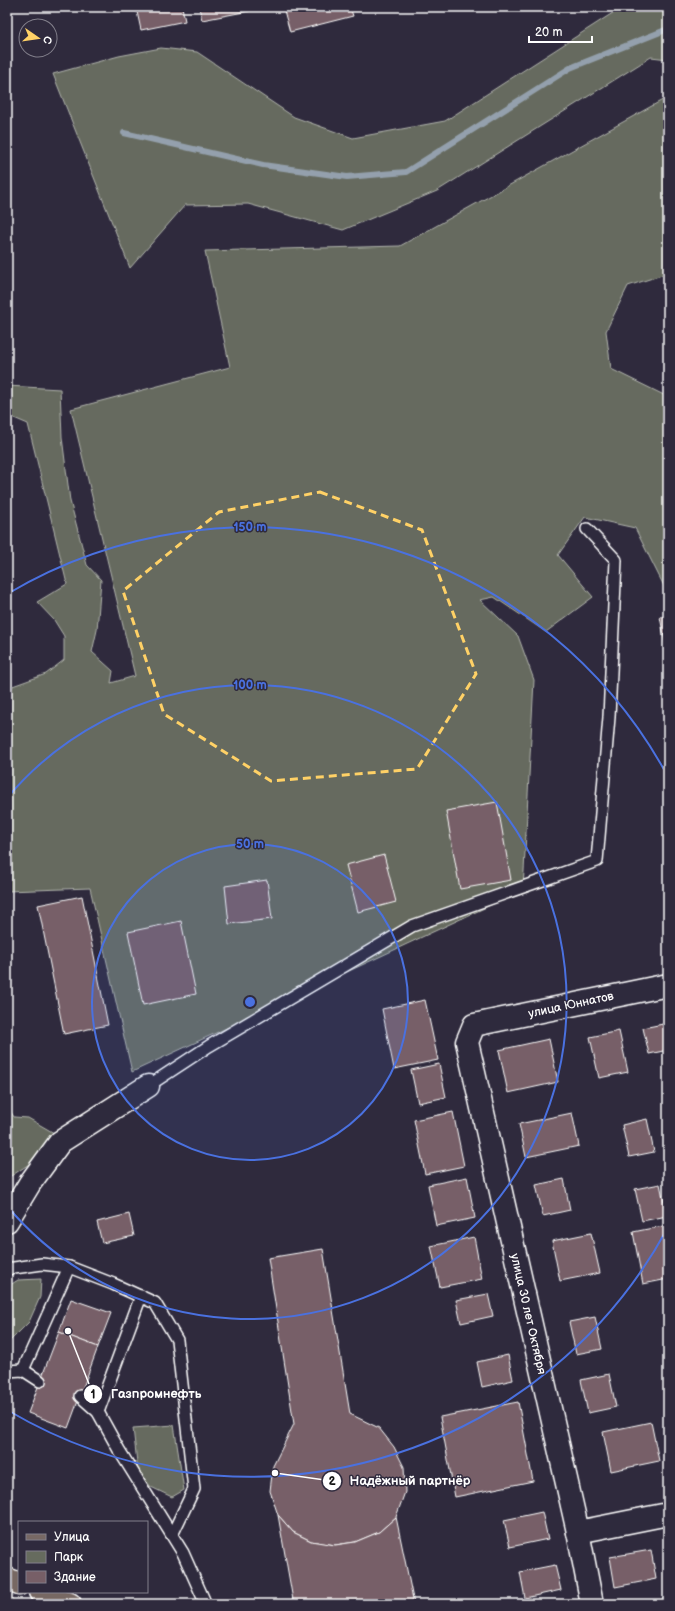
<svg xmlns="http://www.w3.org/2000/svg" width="675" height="1611" font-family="'Balsamiq Sans',sans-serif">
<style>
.green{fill:#666b5e;stroke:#b2b5ae}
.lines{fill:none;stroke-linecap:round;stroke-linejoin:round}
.stream{stroke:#94a0ad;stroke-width:6}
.building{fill:#775f67;stroke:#fff}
.lane-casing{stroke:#fff;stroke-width:14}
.street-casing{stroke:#fff;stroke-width:25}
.primary-casing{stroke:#fff;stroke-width:25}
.lane{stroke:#2f2a3d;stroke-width:11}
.street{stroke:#2f2a3d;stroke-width:22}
.primary{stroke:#776864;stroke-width:22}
.marked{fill:none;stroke:#ffd166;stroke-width:3;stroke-dasharray:8 5;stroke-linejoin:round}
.ring{fill:none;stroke:#4a71e0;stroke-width:2}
.labels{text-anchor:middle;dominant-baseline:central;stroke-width:3;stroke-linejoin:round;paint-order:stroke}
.street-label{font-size:12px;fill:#fff;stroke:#2f2a3d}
.centre{fill:#4a71e0;stroke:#2f2a3d;stroke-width:2}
.ring-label{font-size:12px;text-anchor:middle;font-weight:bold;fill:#4a71e0;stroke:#2f2a3d;stroke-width:3;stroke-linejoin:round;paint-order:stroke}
.leader{fill:none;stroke:#fff;stroke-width:1.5}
.callout-dot{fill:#fff;stroke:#2f2a3d;stroke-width:1.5}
.mark-label{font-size:12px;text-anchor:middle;font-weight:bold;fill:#111}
.callout-label{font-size:13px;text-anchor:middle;font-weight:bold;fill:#fff;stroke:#2f2a3d;stroke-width:3;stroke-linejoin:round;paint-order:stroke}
</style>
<rect width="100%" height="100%" fill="#2f2a3d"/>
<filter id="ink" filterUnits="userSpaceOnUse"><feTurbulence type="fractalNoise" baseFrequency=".025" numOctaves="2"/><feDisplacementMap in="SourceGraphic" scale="8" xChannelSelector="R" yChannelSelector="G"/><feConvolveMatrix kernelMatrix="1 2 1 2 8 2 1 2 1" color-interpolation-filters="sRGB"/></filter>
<g filter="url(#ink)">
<g class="green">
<polygon points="622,7 668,7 668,59 651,57 437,191 343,230 248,204 185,205 130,268 53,74 119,56 161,48 197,52 294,117 353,138 445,121"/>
<polygon points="668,97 668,273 628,286 606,331 611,369 668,397 667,592 635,528 585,517 558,555 593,597 546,632 494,597 480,600 518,636 534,680 523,890 132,1072 90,888 7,891 7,688 46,674 64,660 64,636 54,620 37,602 67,584 28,424 7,415 7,386 60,389 62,437 70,501 87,565 101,580 97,630 92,652 113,671 111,683 135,676 71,409 230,367 205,251 400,246"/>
<polygon points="7,1106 14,1117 28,1118 54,1133 46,1153 11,1176 7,1173"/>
<polygon points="41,1279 40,1297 29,1322 7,1344 7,1287 18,1280"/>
<polygon points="174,1425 184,1490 172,1497 151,1487 138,1471 133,1428"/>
</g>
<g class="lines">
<polyline class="stream" points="124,133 263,165 347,177 406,172 570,68 668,29"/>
</g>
<g class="building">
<polygon points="136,7 182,7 185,21 141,30"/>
<polygon points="199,7 248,7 249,11 202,20"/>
<polygon points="283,7 350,7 353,16 290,32"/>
<polygon points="668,616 668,656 660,617"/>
<polygon points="497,802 511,880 460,889 446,811"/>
<polygon points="384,855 396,902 358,912 346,865"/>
<polygon points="267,880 272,919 229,924 225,886"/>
<polygon points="82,896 108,1025 64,1034 38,905"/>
<polygon points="181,921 196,994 143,1005 128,932"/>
<polygon points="425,1000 438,1060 394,1069 382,1009"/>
<polygon points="668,1023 668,1050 649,1054 643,1028"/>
<polygon points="619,1031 628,1072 599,1078 590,1037"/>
<polygon points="549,1039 558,1082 508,1093 499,1050"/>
<polygon points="439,1064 446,1097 418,1103 411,1070"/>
<polygon points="453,1112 464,1166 425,1174 414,1120"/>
<polygon points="572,1113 579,1146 526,1157 519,1124"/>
<polygon points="647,1119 654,1152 629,1157 622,1125"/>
<polygon points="467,1177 475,1218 436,1226 428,1185"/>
<polygon points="564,1179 570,1210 543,1216 536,1185"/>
<polygon points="660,1184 667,1216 642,1221 635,1189"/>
<polygon points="129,1214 134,1236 102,1243 97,1222"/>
<polygon points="668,1225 668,1279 643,1284 633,1232"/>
<polygon points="591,1233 600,1273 560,1281 552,1241"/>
<polygon points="474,1237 482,1279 440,1287 431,1246"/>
<polygon points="323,1249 350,1414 379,1428 394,1447 404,1467 405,1492 396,1517 379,1532 355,1542 335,1545 311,1541 293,1532 278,1515 270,1491 273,1466 294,1424 268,1258"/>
<polygon points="488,1294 493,1316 461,1323 456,1300"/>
<polygon points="71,1299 111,1313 98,1347 59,1332"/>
<polygon points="595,1317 602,1349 576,1354 569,1322"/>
<polygon points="668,1324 668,1344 665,1325"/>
<polygon points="59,1332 98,1347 68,1428 28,1413"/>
<polygon points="508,1355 513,1380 482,1387 477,1362"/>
<polygon points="609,1374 616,1407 588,1413 581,1380"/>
<polygon points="518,1402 533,1481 455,1497 440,1417"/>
<polygon points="651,1422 659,1461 611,1471 603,1432"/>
<polygon points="542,1512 548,1539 510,1547 504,1520"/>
<polygon points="278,1515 293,1532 311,1541 335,1545 355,1542 379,1532 396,1517 414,1604 305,1604 293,1600"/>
<polygon points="651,1550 656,1579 615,1587 610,1557"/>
<polygon points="555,1565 561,1590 525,1598 520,1572"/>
</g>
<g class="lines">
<g class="lane-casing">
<g id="lane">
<polyline points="148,1086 209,1046 412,926 597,861 609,717 616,560 587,529"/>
<polyline points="7,1269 42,1264 69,1267 113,1284 155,1303 177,1340 194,1489 172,1535"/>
<polyline points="23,1370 69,1267"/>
<polyline points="7,1371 23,1370 40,1381"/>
<polyline points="80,1396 98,1412 119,1450 183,1553 204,1600 204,1604"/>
<polyline points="98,1412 141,1296"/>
</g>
</g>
<g class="street-casing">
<g id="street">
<polyline points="7,1221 30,1183 60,1142 148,1086"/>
<polyline points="578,1532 668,1514"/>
<polyline points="592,1604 578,1532 467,1042 474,1025 668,985"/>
</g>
</g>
<g class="primary-casing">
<g id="primary">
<polyline points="7,1579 19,1584"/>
<polyline points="40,1592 70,1604"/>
</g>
</g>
<use href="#lane" class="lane"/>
<use href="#street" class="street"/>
<use href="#primary" class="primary"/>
</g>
</g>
<path class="marked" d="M320,492L422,530L476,674L417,769L271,781L164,714L123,591L219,512Z"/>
<circle cx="250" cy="1002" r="158" fill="#4a71e0" fill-opacity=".12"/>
<g class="ring">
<circle cx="250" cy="1002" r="158"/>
<path d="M7 798A317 317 0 1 1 7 1206"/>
<path d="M667 1229A475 475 0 0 1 9 1411M9 593A475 475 0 0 1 667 775"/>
</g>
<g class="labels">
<g class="street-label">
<text transform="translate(571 1005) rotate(-12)">улица Юннатов</text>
<text transform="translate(528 1314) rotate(77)">улица 30 лет Октября</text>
</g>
</g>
<circle cx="250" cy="1002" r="6" class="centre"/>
<g class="ring-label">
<text x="250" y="531">150 m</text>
<text x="250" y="689">100 m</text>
<text x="250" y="848">50 m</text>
</g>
<path class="leader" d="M68 1331L93 1394M275 1473L332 1481"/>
<g class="callout-dot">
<circle cx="68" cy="1331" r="4"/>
<circle cx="275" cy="1473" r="4"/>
<circle cx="93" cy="1394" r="10"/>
<circle cx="332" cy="1481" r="10"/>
</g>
<g class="mark-label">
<text x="93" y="1398">1</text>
<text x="332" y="1485">2</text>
</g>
<g class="callout-label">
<text x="156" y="1398">Газпромнефть</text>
<text x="410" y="1485">Надёжный партнёр</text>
</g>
<rect width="675" height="1611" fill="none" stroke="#2f2a3d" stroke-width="24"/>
<rect x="12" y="12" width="651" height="1587" fill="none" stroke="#fff" stroke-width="1.5" filter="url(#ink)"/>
<rect x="18" y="1521" width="130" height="72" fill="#2f2a3d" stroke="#827f8b"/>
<rect x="26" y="1534" width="20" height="6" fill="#776864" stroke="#827f8b"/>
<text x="54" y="1541" font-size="12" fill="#ffffff">Улица</text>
<rect x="26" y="1551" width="20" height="12" fill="#666b5e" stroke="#827f8b"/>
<text x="54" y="1561" font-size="12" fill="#ffffff">Парк</text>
<rect x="26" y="1571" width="20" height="12" fill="#775f67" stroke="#827f8b"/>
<text x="54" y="1581" font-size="12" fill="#ffffff">Здание</text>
<g transform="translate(38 38) rotate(103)"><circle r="19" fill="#2f2a3d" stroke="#827f8b"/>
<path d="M0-3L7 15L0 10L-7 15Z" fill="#ffd166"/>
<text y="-6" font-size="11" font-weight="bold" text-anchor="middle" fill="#ffffff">С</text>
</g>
<path d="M529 36v6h63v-6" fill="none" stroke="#ffffff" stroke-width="2"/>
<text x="535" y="36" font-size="12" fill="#ffffff" stroke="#2f2a3d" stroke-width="3" paint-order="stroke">20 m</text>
</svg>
